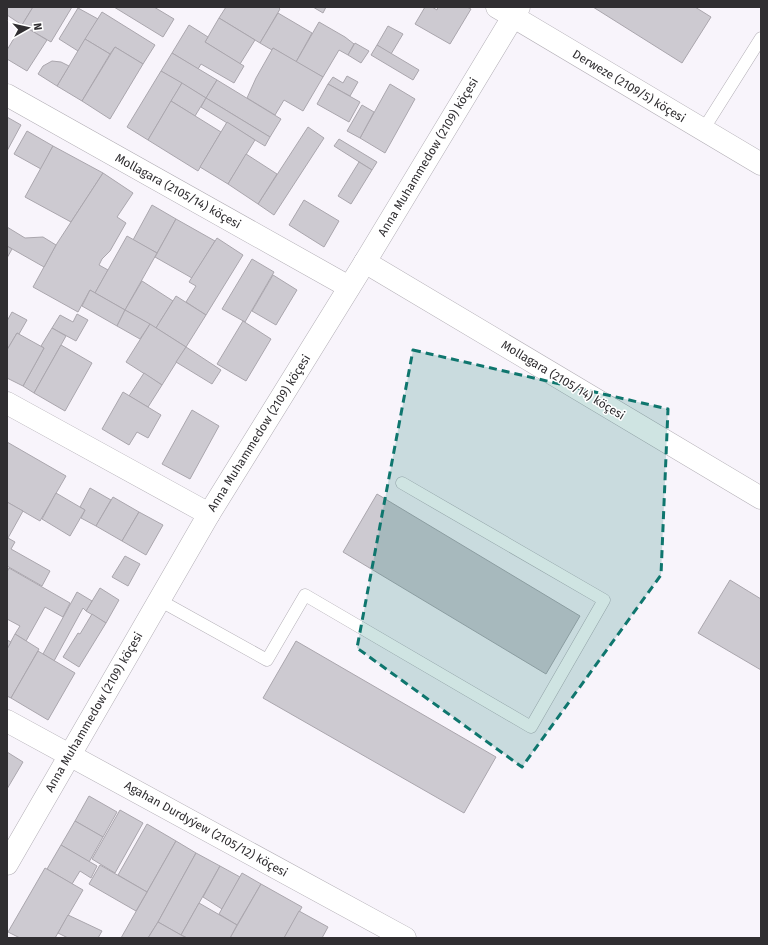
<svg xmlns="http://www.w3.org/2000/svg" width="768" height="945" font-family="'Fira Sans',sans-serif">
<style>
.building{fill:#cdcad1;stroke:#aaa6ad}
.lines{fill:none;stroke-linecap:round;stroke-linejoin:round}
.service-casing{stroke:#b2aeb5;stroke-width:13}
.minor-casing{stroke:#b2aeb5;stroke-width:23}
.service{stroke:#fff;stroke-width:12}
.minor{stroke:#fff;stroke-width:22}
.marked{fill:#0f766e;fill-opacity:0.2;stroke:#0f766e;stroke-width:3;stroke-dasharray:8 5;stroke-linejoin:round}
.labels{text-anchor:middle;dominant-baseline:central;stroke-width:3;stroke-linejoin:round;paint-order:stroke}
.street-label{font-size:12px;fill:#302e31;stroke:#fff}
</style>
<rect width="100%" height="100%" fill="#f8f4fb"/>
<g class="building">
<polygon points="7,7 33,7 22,25 7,15"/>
<polygon points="33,7 72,7 51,42 22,25"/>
<polygon points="114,7 154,7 174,19 163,37"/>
<polygon points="226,7 278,7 280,9 260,43 219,18"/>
<polygon points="313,7 326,7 323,13"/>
<polygon points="425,7 432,7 437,10 438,7 467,7 471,9 450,44 415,24"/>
<polygon points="593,7 695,7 711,17 682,63"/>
<polygon points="78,8 98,19 78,51 59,39"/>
<polygon points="102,12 155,45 143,64 115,47 110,54 85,39"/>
<polygon points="278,13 312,33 296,62 273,48 272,50 260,43"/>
<polygon points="219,18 255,40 240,64 205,42"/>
<polygon points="319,22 345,37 354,44 348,55 339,50 323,77 296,62"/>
<polygon points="22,25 47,40 27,71 7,59 7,50"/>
<polygon points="189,25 208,37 205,42 244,66 234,83 201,64 198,69 172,53"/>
<polygon points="388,26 403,34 391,54 377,45"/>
<polygon points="85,39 110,54 82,101 57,86"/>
<polygon points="355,43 369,51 361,63 348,55"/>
<polygon points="377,45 419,70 413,80 371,55"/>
<polygon points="115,47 143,64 110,119 82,101"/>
<polygon points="273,48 323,77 303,111 284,100 275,115 247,98 256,78"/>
<polygon points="172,53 217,80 206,98 161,71"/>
<polygon points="52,61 61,62 69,66 57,86 38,74 43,66"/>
<polygon points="161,71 182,83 148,140 127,127"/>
<polygon points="347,76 358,82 350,96 328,84 333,77 343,83"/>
<polygon points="217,80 281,119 270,137 206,98"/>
<polygon points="182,83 206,98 195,116 171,101"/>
<polygon points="328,84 360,102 349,122 317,104"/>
<polygon points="390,84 415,99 385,153 360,138"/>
<polygon points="206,98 270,137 265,146 201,107"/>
<polygon points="171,101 221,132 198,171 148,140"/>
<polygon points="362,105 374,112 360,138 347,131"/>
<polygon points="7,117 21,125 7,151"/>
<polygon points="227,122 255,140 228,184 200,167"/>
<polygon points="308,127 324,138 274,215 258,204"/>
<polygon points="27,131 53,146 41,169 14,154"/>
<polygon points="339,139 377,162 372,170 334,146"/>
<polygon points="53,146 103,173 71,222 25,197"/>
<polygon points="246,154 277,174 258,204 228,184"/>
<polygon points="359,162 372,170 351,204 338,196"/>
<polygon points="103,173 133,193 117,217 126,223 110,251 102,259 99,265 108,270 95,293 90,290 78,312 33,287 56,245"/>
<polygon points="304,200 339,221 324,247 289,225"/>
<polygon points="152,205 176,219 157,253 133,240"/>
<polygon points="176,219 215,241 192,278 155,257"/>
<polygon points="7,227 25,238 43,237 56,245 44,267 7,246"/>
<polygon points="127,236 157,253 125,310 95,293"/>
<polygon points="217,238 243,255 206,315 186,302 196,286 189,282"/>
<polygon points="7,246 12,249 7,258"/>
<polygon points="252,259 274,272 245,322 222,309"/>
<polygon points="273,275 297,290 276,325 252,311"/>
<polygon points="142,281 173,301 156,328 125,310"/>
<polygon points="90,290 125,310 117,326 82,306"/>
<polygon points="176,296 206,315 186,347 156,328"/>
<polygon points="125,310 150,324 140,339 117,326"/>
<polygon points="12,312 27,320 19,334 17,333 7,350 7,321"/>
<polygon points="77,314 88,320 76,341 52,328 60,315 73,322"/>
<polygon points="243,321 271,339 246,381 217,364"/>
<polygon points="150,324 186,347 162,385 126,362"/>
<polygon points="52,328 66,336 34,393 23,386 44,348 41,346"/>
<polygon points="17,333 44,348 23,386 7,378 7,350"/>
<polygon points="61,345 92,363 65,411 34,393"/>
<polygon points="186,347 221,370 212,384 176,362"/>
<polygon points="144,373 162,385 148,407 129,396"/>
<polygon points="123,392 161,415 148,438 137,432 129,445 102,429"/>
<polygon points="192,410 219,426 190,479 162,464"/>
<polygon points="7,442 66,476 40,521 7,502"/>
<polygon points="90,488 111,500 96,526 81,518 85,510 80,507"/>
<polygon points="56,493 85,510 70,536 42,519"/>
<polygon points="377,494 580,616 546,674 343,552"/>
<polygon points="113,497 139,512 122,541 96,526"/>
<polygon points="7,502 23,511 8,538 15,542 11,549 50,571 42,586 7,566"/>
<polygon points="139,512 163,525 146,555 122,541"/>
<polygon points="125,556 140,564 128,586 112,577"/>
<polygon points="9,568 70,603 63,617 45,607 26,641 15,634 20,626 7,619 7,572"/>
<polygon points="730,580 761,599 761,670 698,633"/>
<polygon points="100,588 119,600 106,623 86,611"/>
<polygon points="77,592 92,601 86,611 83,608 54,661 43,654"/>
<polygon points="92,614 106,623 79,667 63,657 78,633 80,634"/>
<polygon points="15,634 39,649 11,698 7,696 7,649"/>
<polygon points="7,640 11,642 7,649"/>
<polygon points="296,641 496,757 464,813 263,698"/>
<polygon points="38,651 75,673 48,720 11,698"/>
<polygon points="7,752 23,762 7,789"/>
<polygon points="89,796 117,812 103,837 75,821"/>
<polygon points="120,810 143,823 115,873 92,859"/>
<polygon points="75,821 103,837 89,862 61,845"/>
<polygon points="147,824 176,841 147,892 118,875"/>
<polygon points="176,841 196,853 158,922 148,938 121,938"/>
<polygon points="61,845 97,866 91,878 80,871 72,884 47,869"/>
<polygon points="196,853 220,866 181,935 158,922"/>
<polygon points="100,865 147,892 136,911 89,884"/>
<polygon points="220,866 240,877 222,909 203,897"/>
<polygon points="45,868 83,890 55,938 20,938 8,932"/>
<polygon points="242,873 261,884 237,925 219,914"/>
<polygon points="261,884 302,907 284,938 230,938"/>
<polygon points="199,903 237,925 230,938 187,938 181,935"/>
<polygon points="299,911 328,927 322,938 284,938"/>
<polygon points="68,915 102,931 98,938 68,938 58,933"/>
<polygon points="158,922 181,935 187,938 148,938"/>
</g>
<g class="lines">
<g class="service-casing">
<g id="service">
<polyline points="703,130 761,38"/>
<polyline points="159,600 267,660 305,595 531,727 604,600 402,483"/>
</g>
</g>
<g class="minor-casing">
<g id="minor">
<polyline points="497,7 761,164"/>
<polyline points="7,95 349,287"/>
<polyline points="365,262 761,498"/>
<polyline points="7,403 209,514"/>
<polyline points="7,721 405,938"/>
<polyline points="7,864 209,514 365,262 519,7"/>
</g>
</g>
<use href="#service" class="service"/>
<use href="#minor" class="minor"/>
</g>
<path class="marked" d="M413,350L668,409L661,575L522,767L357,648Z"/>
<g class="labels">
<g class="street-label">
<text transform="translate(629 86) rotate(31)">Derweze (2109/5) köçesi</text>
<text transform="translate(428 157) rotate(-59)">Anna Muhammedow (2109) köçesi</text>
<text transform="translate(178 191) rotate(29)">Mollagara (2105/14) köçesi</text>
<text transform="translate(563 380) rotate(31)">Mollagara (2105/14) köçesi</text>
<text transform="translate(259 433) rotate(-58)">Anna Muhammedow (2109) köçesi</text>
<text transform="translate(94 712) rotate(-60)">Anna Muhammedow (2109) köçesi</text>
<text transform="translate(206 829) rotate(29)">Agahan Durdyýew (2105/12) köçesi</text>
</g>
</g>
<rect width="768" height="945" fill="none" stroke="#302e31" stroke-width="16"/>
<g transform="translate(28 28) rotate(82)" stroke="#ffffff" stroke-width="3" paint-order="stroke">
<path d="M0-3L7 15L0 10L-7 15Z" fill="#302e31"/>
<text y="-6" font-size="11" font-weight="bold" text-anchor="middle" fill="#302e31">N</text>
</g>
</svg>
